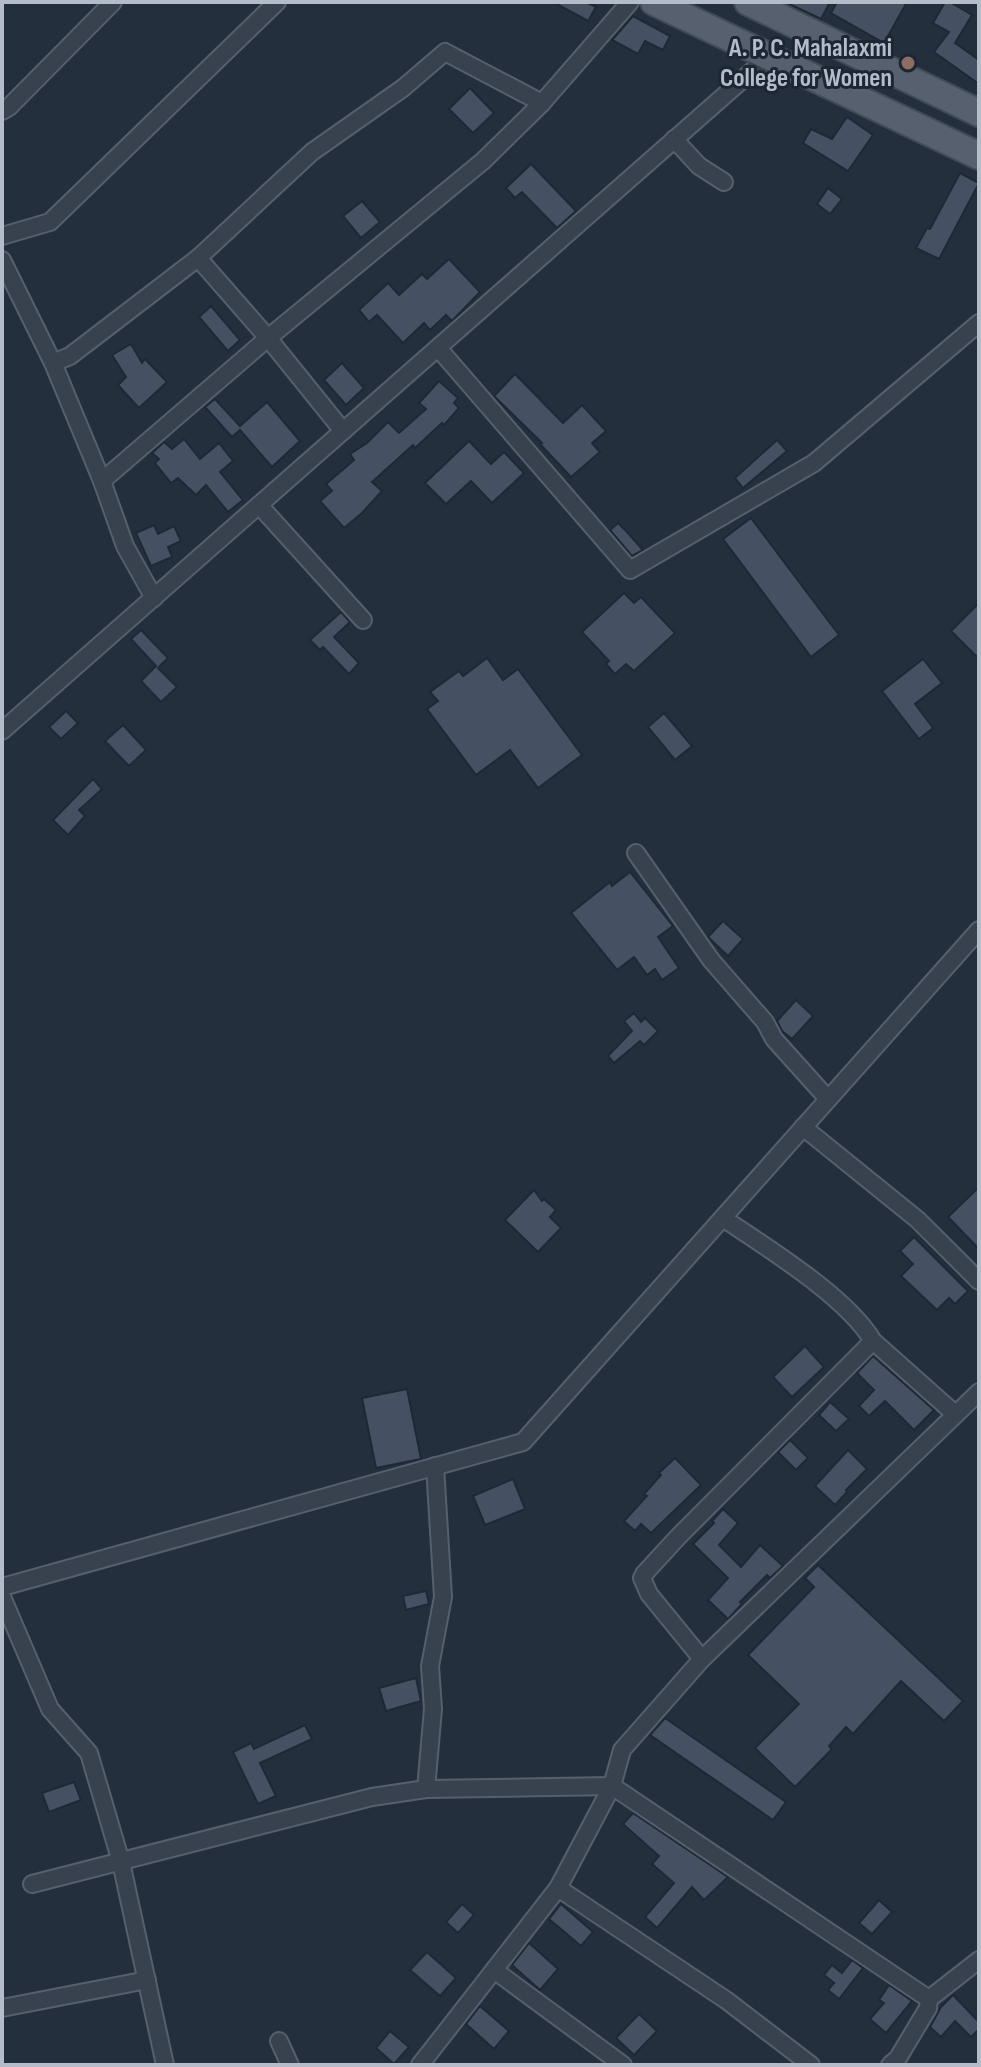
<svg xmlns="http://www.w3.org/2000/svg" width="981" height="2067" font-family="'Sofia Sans Condensed',sans-serif">
<style>
.building{fill:#455162;stroke:#1f2835;stroke-width:2}
.lines{fill:none;stroke-linecap:round;stroke-linejoin:round}
.street-casing{stroke:#565f6c;stroke-width:20}
.primary-casing{stroke:#414a57;stroke-width:30}
.street{stroke:#38414e;stroke-width:16}
.primary{stroke:#56606e;stroke-width:26}
.education-dot{fill:#8d6e63;stroke:#1d2633;stroke-width:3}
.labels{text-anchor:middle;dominant-baseline:central;stroke-width:6;stroke-linejoin:round;paint-order:stroke}
.poi-label{font-size:26px;font-weight:bold;fill:#b4bcc9;stroke:#1d2633;text-anchor:end}
</style>
<rect width="100%" height="100%" fill="#242f3e"/>
<g class="building">
<polygon points="553,2 586,2 596,7 588,21"/>
<polygon points="785,2 830,2 821,19"/>
<polygon points="837,2 907,2 884,43 831,13"/>
<polygon points="945,2 950,2 972,15 955,43 979,60 979,84 934,52 949,32 933,23"/>
<polygon points="633,16 670,36 663,50 645,41 638,54 612,40"/>
<polygon points="470,88 494,113 473,133 449,109"/>
<polygon points="847,117 873,135 848,171 803,143 811,129 832,139"/>
<polygon points="531,164 576,211 557,228 522,192 515,198 506,188"/>
<polygon points="960,173 979,183 939,259 916,248 927,228 930,229"/>
<polygon points="828,188 842,199 830,214 817,204"/>
<polygon points="362,201 380,222 361,238 343,216"/>
<polygon points="449,259 480,292 452,321 446,315 430,330 424,323 403,343 377,315 369,322 359,310 388,283 399,295 422,274 427,279"/>
<polygon points="211,306 240,340 228,351 199,317"/>
<polygon points="131,344 142,363 145,359 167,382 139,408 118,385 126,377 112,355"/>
<polygon points="342,363 364,388 346,405 324,380"/>
<polygon points="515,374 563,423 582,405 606,431 592,443 600,452 571,477 540,444 542,443 494,396"/>
<polygon points="439,381 458,398 454,403 459,408 444,425 442,423 415,448 413,445 372,482 382,491 362,513 344,528 320,501 332,491 326,484 354,460 350,454 367,443 388,422 399,433 426,409 419,403"/>
<polygon points="215,399 240,426 267,402 300,441 272,467 240,430 232,437 205,407"/>
<polygon points="184,439 200,459 219,443 233,461 220,472 243,500 228,512 206,485 196,495 178,478 171,483 155,463 159,459 152,453 164,442 172,449"/>
<polygon points="777,440 787,451 743,488 735,478"/>
<polygon points="469,441 491,464 504,452 524,473 492,503 471,481 446,504 425,483"/>
<polygon points="751,518 839,635 811,657 723,539"/>
<polygon points="618,523 627,532 643,550 632,556 610,530"/>
<polygon points="154,525 158,534 174,526 181,541 168,547 172,557 151,566 136,533"/>
<polygon points="624,593 634,603 641,597 675,633 634,671 626,664 615,674 606,664 609,661 582,632"/>
<polygon points="979,603 979,659 951,631"/>
<polygon points="341,612 350,622 334,637 359,663 349,674 323,647 320,650 310,640"/>
<polygon points="141,630 168,658 158,668 177,687 161,702 141,681 156,666 131,639"/>
<polygon points="487,658 503,680 518,669 582,755 538,788 510,750 476,775 427,709 438,701 430,692 459,671 463,676"/>
<polygon points="923,659 942,683 915,704 933,728 919,739 882,691"/>
<polygon points="66,711 78,723 61,739 49,727"/>
<polygon points="664,713 692,746 675,760 648,727"/>
<polygon points="123,725 146,750 129,766 105,741"/>
<polygon points="93,779 102,789 79,810 85,816 68,835 53,820"/>
<polygon points="630,872 673,926 658,937 679,968 662,980 655,969 647,975 634,957 617,970 571,913 610,882 612,886"/>
<polygon points="723,921 743,939 728,956 708,937"/>
<polygon points="796,1000 813,1016 792,1039 782,1031 777,1021"/>
<polygon points="634,1013 641,1022 645,1018 658,1031 644,1045 640,1041 614,1063 608,1056 632,1031 624,1021"/>
<polygon points="979,1187 979,1249 948,1217"/>
<polygon points="534,1190 542,1201 544,1199 556,1210 550,1217 561,1228 538,1252 505,1220"/>
<polygon points="914,1237 968,1291 955,1304 949,1298 937,1310 901,1276 913,1264 900,1251"/>
<polygon points="805,1346 824,1367 792,1397 773,1377"/>
<polygon points="873,1356 934,1410 914,1430 885,1401 869,1416 859,1406 874,1390 857,1373"/>
<polygon points="407,1389 421,1459 376,1468 362,1398"/>
<polygon points="830,1402 849,1419 836,1431 819,1415"/>
<polygon points="790,1440 808,1458 796,1470 778,1452"/>
<polygon points="848,1450 867,1469 846,1490 847,1492 835,1505 815,1486"/>
<polygon points="675,1458 701,1485 651,1533 641,1524 635,1531 624,1521 647,1496 644,1494 661,1475 659,1473"/>
<polygon points="513,1479 525,1509 485,1525 473,1496"/>
<polygon points="723,1509 738,1523 719,1545 741,1567 760,1545 783,1566 770,1578 767,1575 740,1602 742,1604 728,1619 708,1600 728,1578 693,1544 714,1523 712,1521"/>
<polygon points="818,1565 963,1701 944,1721 901,1681 853,1734 846,1727 829,1746 832,1749 795,1787 755,1748 799,1704 748,1655 814,1587 805,1578"/>
<polygon points="426,1591 429,1604 406,1610 403,1596"/>
<polygon points="416,1678 421,1701 386,1711 379,1688"/>
<polygon points="665,1718 786,1802 773,1820 650,1735"/>
<polygon points="305,1725 312,1739 260,1763 276,1796 258,1804 233,1752 251,1743 254,1749"/>
<polygon points="74,1782 81,1800 49,1812 42,1793"/>
<polygon points="633,1813 728,1877 704,1900 692,1887 657,1928 645,1917 674,1883 652,1864 659,1856 623,1824"/>
<polygon points="879,1900 892,1912 872,1934 859,1923"/>
<polygon points="462,1904 474,1915 458,1933 446,1922"/>
<polygon points="561,1904 593,1932 581,1946 549,1919"/>
<polygon points="529,1943 558,1969 540,1990 512,1965"/>
<polygon points="427,1952 456,1978 440,1996 410,1970"/>
<polygon points="852,1960 863,1968 839,1999 828,1990 834,1983 824,1975 832,1965 842,1973"/>
<polygon points="889,1985 912,2001 886,2033 870,2019 884,2003 879,2000"/>
<polygon points="953,1995 979,2022 979,2029 971,2037 955,2021 941,2037 930,2027 941,2007"/>
<polygon points="480,2006 509,2031 494,2049 466,2024"/>
<polygon points="639,2014 657,2031 634,2055 616,2038"/>
<polygon points="390,2031 409,2047 394,2064 376,2048"/>
</g>
<g class="lines">
<g class="street-casing">
<g id="street">
<polyline points="2,111 9,107 113,2"/>
<polyline points="674,139 699,166 724,182"/>
<polyline points="2,236 50,222 277,2"/>
<polyline points="198,258 268,338 343,431"/>
<polyline points="2,260 53,363 102,481 125,546 154,598"/>
<polyline points="438,348 630,570 814,463 979,323"/>
<polyline points="53,363 70,356 198,258 312,152 403,88 445,52 542,103"/>
<polyline points="102,481 268,338 483,161 542,103 630,2"/>
<polyline points="259,505 363,620"/>
<polyline points="2,731 767,58"/>
<polyline points="636,853 711,960 765,1022 774,1039 828,1099"/>
<polyline points="803,1127 918,1220 979,1281"/>
<path d="M723,1218C767,1248 846,1296 873,1341L955,1414"/>
<polyline points="2,1587 523,1442 979,930"/>
<polyline points="2,1597 50,1709 89,1753 121,1862 165,2065"/>
<polyline points="702,1659 649,1594 642,1578 644,1574 677,1538 873,1341"/>
<polyline points="426,1789 433,1709 430,1666 443,1597 435,1466"/>
<polyline points="32,1884 372,1797 426,1789 612,1786 929,1999"/>
<polyline points="558,1888 612,1786 622,1750 702,1659 979,1392"/>
<polyline points="494,1970 623,2065"/>
<polyline points="2,2008 147,1980"/>
<polyline points="279,2041 290,2065"/>
<polyline points="420,2065 558,1888 726,2000 811,2065"/>
<polyline points="890,2065 898,2058 928,2008 929,1999 979,1960"/>
</g>
</g>
<g class="primary-casing">
<g id="primary">
<polyline points="654,2 979,156"/>
<polyline points="748,2 979,113"/>
</g>
</g>
<use href="#street" class="street"/>
<use href="#primary" class="primary"/>
</g>
<circle class="education-dot" cx="908" cy="63" r="8"/>
<g class="labels">
<g class="poi-label">
<text x="892" y="48">A. P. C. Mahalaxmi<tspan x="892" dy="30">College for Women</tspan></text>
</g>
</g>
<rect width="981" height="2067" fill="none" stroke="#b4bcc9" stroke-width="8"/>
</svg>
